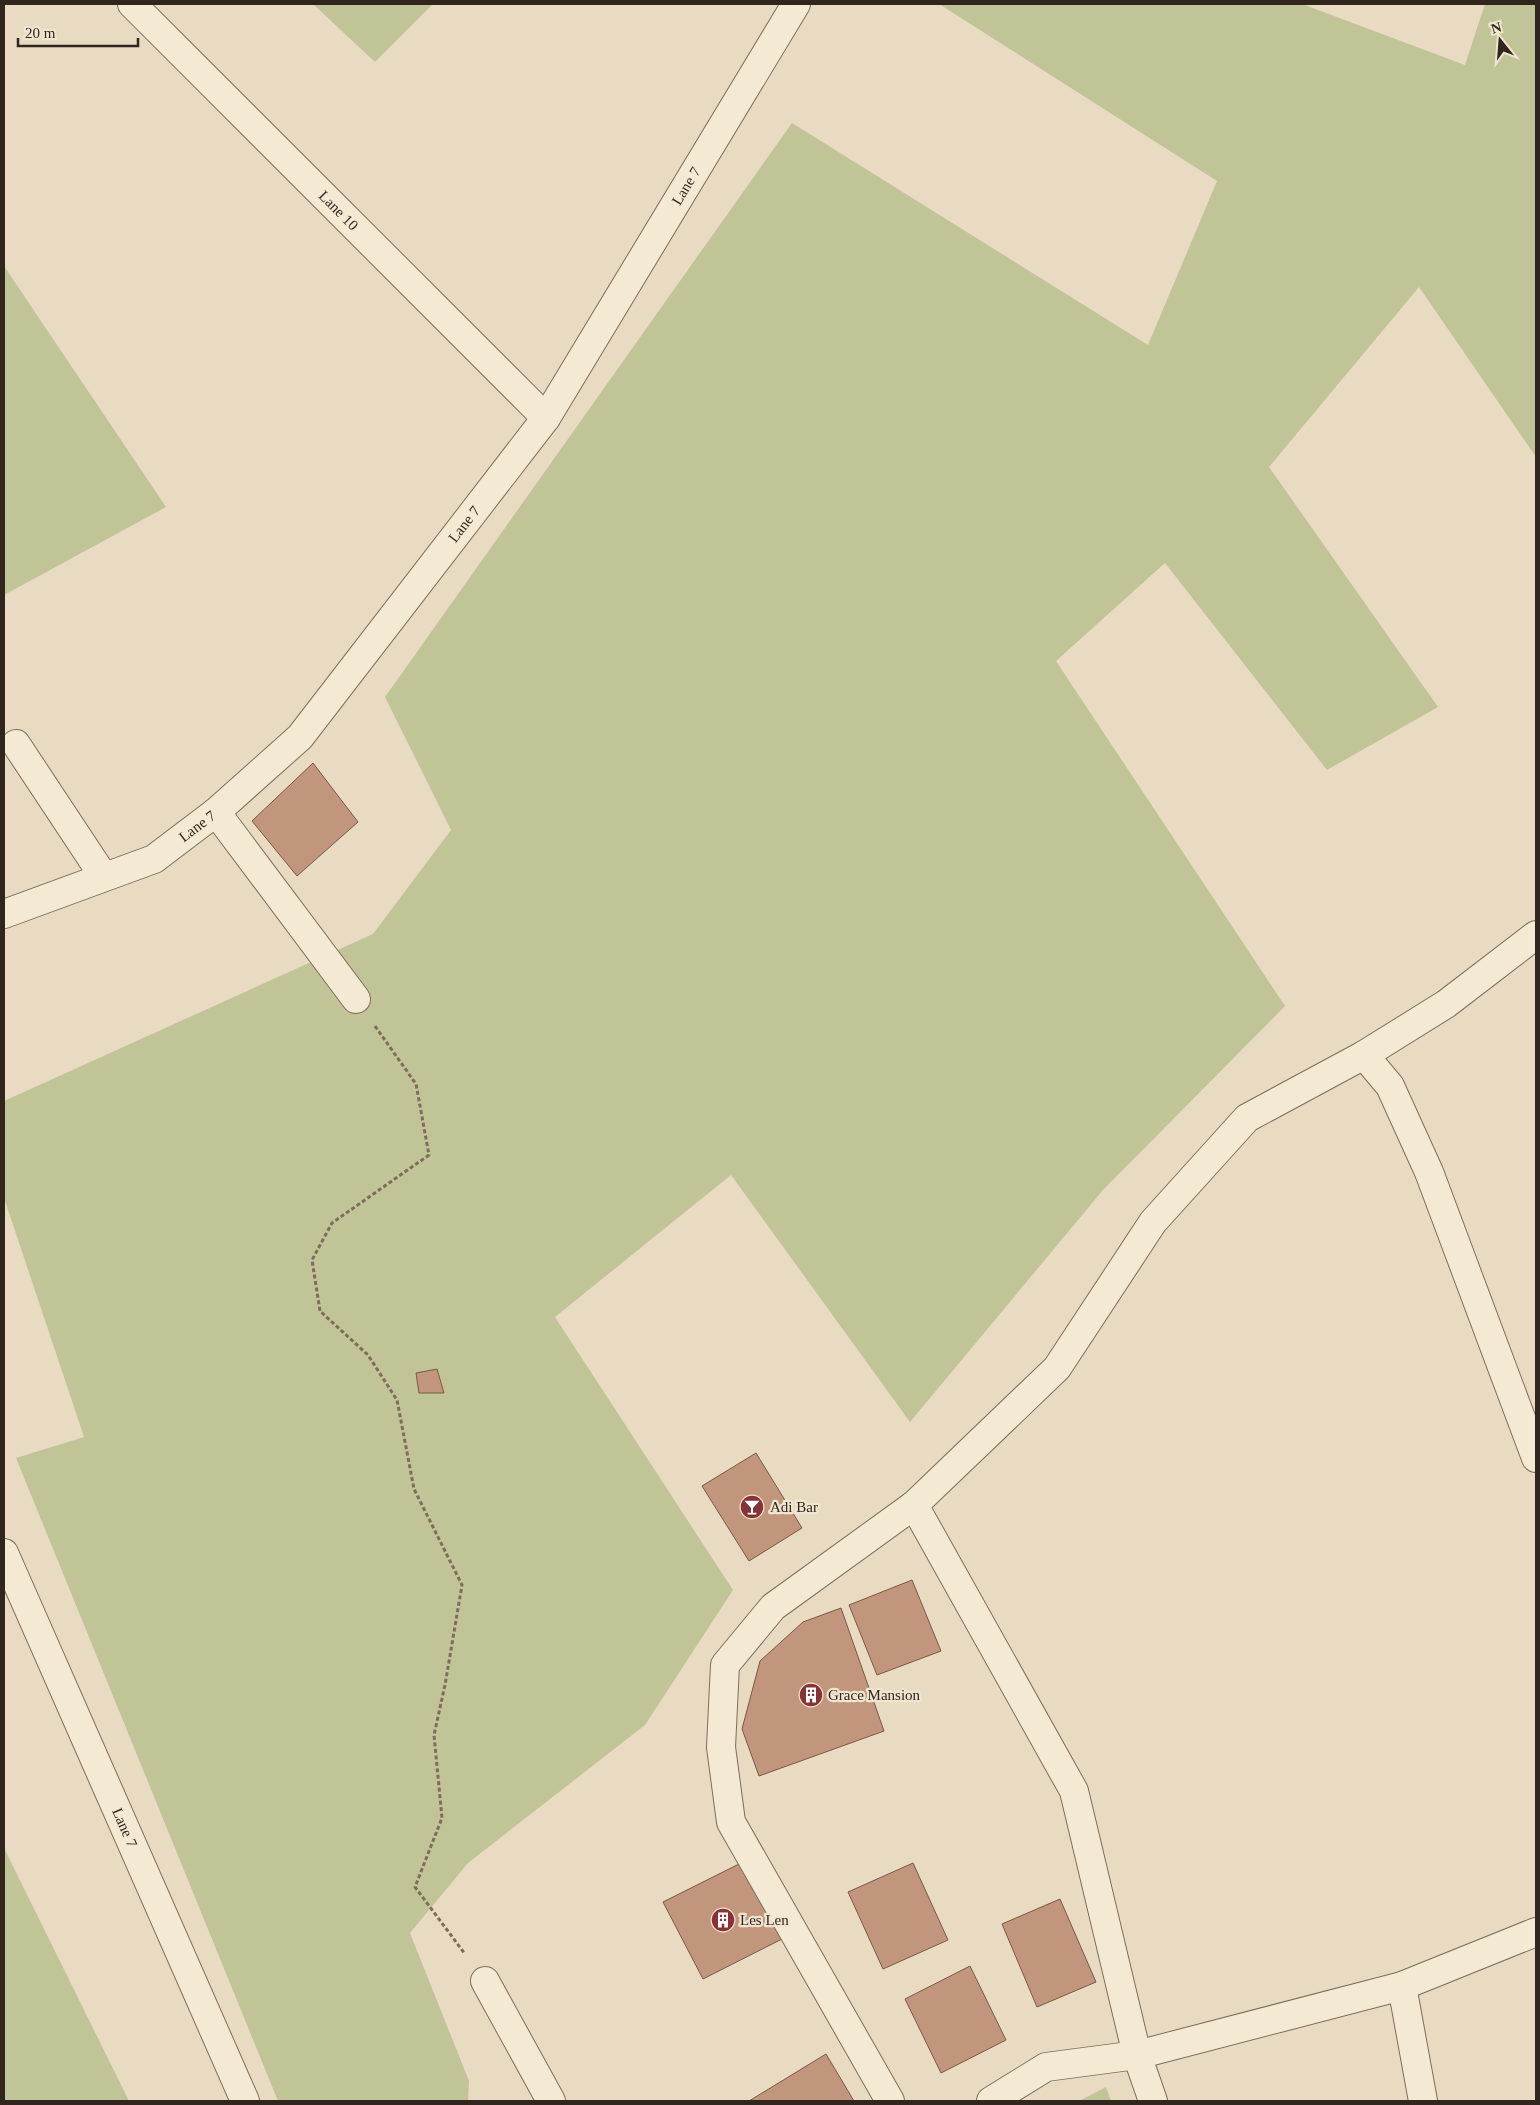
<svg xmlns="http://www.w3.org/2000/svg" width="1540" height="2105" font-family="Georgia,serif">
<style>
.green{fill:#c1c497}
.building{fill:#c2967c;stroke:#7b5844}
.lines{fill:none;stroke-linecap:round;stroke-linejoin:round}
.street-casing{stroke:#7f6d5b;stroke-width:30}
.path{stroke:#7f6d5b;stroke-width:3;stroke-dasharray:4 2.5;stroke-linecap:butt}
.street{stroke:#f4e9d3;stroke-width:28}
.labels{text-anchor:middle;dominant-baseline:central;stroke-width:4.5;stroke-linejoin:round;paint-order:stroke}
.street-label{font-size:15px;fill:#31261e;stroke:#f0e6d0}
.poi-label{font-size:15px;fill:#31261e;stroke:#f0e6d0;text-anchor:start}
</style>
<rect width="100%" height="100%" fill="#e8dbc2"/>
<g class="green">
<polygon points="313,4 433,4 375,62"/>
<polygon points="939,4 1302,4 1465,65 1485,4 1536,4 1536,457 1419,287 1269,467 1438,707 1327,770 1165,563 1056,661 1285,1006 1103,1190 910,1422 731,1175 555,1317 733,1590 645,1725 468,1863 410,1933 469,2081 468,2101 278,2101 16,1458 84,1437 4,1198 4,1101 373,934 451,830 385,697 792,123 1148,345 1217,181"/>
<polygon points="4,266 166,507 4,595"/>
<polygon points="4,1848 129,2101 4,2101"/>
<polygon points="1106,2087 1111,2101 1079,2101"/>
</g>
<g class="building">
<polygon points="313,763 358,822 297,876 252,821"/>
<polygon points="437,1369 444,1393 419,1393 416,1373"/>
<polygon points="756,1453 802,1528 749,1561 702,1486"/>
<polygon points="912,1580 941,1651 877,1675 849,1605"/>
<polygon points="841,1608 884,1731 759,1776 742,1729 760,1661 803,1622"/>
<polygon points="743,1862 782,1939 703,1979 663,1902"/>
<polygon points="913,1863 948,1940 883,1969 848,1892"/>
<polygon points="1060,1899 1096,1982 1037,2007 1002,1924"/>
<polygon points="970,1966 1006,2040 941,2073 905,1999"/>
<polygon points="826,2054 854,2101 749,2101"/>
</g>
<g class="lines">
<g class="street-casing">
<g id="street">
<path id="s1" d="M132,4L546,418"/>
<polyline points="16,744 104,877"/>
<polyline points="216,812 356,999"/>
<path id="s2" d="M4,914L154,859L216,812L300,737L546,418L796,4"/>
<polyline points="1364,1055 1390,1086 1429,1172 1536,1458"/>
<polyline points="914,1505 1074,1791 1137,2055 1153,2101"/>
<path id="s3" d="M4,1553L245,2101"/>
<polyline points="485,1981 551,2101"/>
<polyline points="1402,1986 1423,2101"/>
<polyline points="890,2101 731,1822 721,1747 725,1665 773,1607 914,1505 1057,1368 1153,1222 1247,1118 1364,1055 1446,1004 1536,935"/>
<polyline points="991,2101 1046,2067 1137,2055 1402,1986 1536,1932"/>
</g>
</g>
<polyline class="path" points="375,1026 416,1084 429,1155 332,1223 312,1260 320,1311 368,1355 397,1400 414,1489 462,1585 445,1685 434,1735 442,1818 415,1887 465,1954"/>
<use href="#street" class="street"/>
</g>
<defs>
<g id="bar-disc" transform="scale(1.25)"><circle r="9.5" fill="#873236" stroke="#f0e6d0"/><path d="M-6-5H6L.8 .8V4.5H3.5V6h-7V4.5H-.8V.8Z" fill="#fff"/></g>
<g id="building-disc" transform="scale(1.25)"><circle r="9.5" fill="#873236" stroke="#f0e6d0"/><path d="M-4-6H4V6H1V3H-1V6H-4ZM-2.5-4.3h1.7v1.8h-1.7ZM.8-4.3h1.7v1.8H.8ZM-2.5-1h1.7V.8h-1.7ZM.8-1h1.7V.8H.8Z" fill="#fff"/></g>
</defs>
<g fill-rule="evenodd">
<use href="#bar-disc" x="752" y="1507"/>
<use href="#building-disc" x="811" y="1695"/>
<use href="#building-disc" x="723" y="1920"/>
</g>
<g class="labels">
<g class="street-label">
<text stroke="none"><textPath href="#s2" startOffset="1024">Lane 7</textPath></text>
<text stroke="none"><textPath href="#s1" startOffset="292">Lane 10</textPath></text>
<text stroke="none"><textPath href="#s2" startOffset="619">Lane 7</textPath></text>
<text stroke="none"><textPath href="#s2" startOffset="214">Lane 7</textPath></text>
<text stroke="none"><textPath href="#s3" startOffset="300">Lane 7</textPath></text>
</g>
<g class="poi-label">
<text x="770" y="1507">Adi Bar</text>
<text x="828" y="1695">Grace Mansion</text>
<text x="740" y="1920">Les Len</text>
</g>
</g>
<rect width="1540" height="2105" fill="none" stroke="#31261e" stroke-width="10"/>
<g transform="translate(1500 40) rotate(343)" stroke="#f0e6d0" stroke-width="4" paint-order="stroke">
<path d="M0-4L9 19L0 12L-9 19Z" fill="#31261e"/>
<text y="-8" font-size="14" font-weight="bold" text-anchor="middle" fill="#31261e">N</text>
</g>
<path d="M18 38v8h120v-8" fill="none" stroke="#31261e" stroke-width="2.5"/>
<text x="25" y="38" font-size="15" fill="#31261e" stroke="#f0e6d0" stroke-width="4" paint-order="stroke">20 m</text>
</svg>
